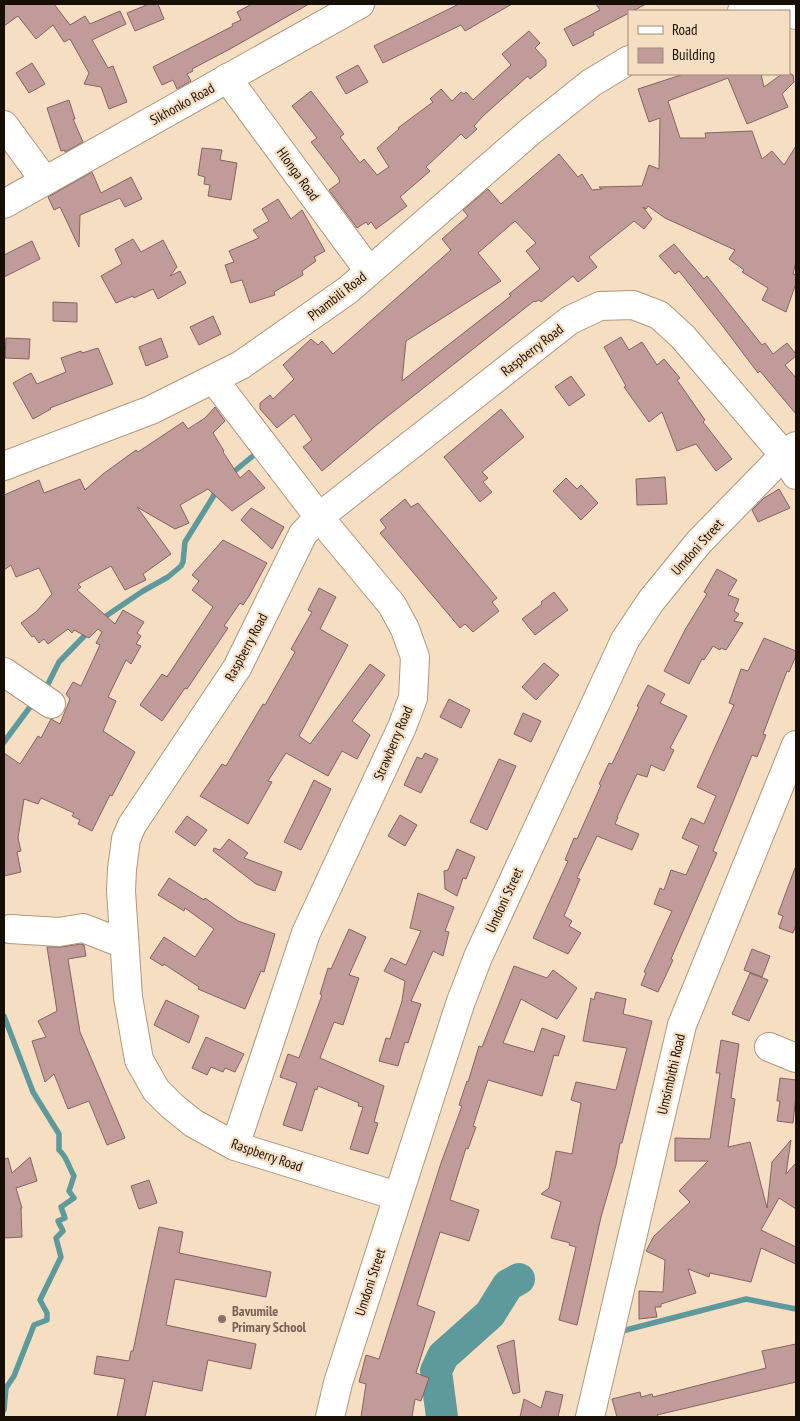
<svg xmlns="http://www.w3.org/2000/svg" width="800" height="1421" font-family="'PT Sans Narrow',sans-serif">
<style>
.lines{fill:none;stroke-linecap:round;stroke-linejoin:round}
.stream{stroke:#5e9a9b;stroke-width:5.5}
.river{stroke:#5e9a9b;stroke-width:32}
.building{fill:#c19b99;stroke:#866262;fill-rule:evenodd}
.minor-casing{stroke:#ae977c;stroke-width:30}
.minor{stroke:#fff;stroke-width:28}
.education-dot{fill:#8d6e63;stroke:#f6dec2;stroke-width:2}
.labels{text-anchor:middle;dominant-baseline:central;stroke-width:4.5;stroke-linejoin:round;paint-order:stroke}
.street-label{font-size:14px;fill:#170f05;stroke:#f6dec2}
.education-label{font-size:14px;font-weight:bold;fill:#785e54;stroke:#f6dec2;text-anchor:start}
</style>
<rect width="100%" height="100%" fill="#f6dec2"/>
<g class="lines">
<g class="stream">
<polyline points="231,474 254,455"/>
<polyline points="100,620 143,591 168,577 181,566 183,562 185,542 213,497 216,489"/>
<polyline points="45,690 59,662 90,630"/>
<polyline points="4,742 33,703"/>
<path d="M4,1016L33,1092L59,1134V1150C68,1158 68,1166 74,1176L69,1191L74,1198L61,1207L65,1218L58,1221L63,1231L56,1238L61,1257L40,1300L47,1313V1320L34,1325L14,1376L6,1388L4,1410"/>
<polyline points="622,1331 746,1299 796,1309"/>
</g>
<polyline class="river" points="442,1417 436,1371 443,1356 490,1314 508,1285 519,1279"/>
</g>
<g class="building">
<polygon points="4,4 54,4 70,25 85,16 90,24 120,11 126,24 92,40 108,68 113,66 127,102 109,109 101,87 84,84 89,73 70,39 64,42 53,25 36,39 18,16 4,26"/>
<polygon points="149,4 158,4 164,19 135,31 127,13"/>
<polygon points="252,4 309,4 230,49 192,69 193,71 187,74 191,81 182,86 177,89 173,80 162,85 153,67 233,26 232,24 241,20 237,12"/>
<polygon points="459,4 512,4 465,31 461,25 383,63 374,46"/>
<polygon points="596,4 646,4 593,32 594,35 573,46 564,29 600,10"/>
<polygon points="529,31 540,43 535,48 546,60 546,66 530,79 528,76 483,116 474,126 477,129 466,139 461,134 426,167 430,171 400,197 407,206 376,229 371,222 368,225 366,222 357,228 329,190 340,182 338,177 311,142 317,138 292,106 311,91 344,134 340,137 360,163 364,159 377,175 389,167 377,148 399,129 398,128 433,102 430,99 441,89 452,101 461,92 464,94 466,92 473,100 511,65 502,54"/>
<polygon points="32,63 45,84 29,93 16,73"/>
<polygon points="358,65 368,82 346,94 336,77"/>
<path d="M789,73L793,75L794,82L782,94L788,107L747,124L728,78L668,101L680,138H706L705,133L752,131L762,159L772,151L784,165L796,146V261L793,274L796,275V283L786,312L762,300L768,288L742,272L744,270L729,259L735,250L665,218L648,206L646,209L643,207L652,219L644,229L634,221L589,257L597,267L578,282L573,276L541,302L539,300L535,302L534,301L379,423L322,471L303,447L312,440L294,414L277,428L260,409V403L270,395L273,399L294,379L283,365L311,339L318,345L322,341L333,354L451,250L442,239L468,216L463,210L488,189L501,204L559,154L578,177L582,174L592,190L602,189L599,187L642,186L649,165L659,169L660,118L649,122L638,89L684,74H761L764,87L782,74ZM515,221L536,243L526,251L540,269L509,294L511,296L402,381L406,341L501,281L478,253Z"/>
<polygon points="69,100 75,119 73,119 83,142 65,152 65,150 61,151 47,108"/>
<polygon points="202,148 222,150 220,160 237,163 231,200 208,196 210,185 204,184 205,177 198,175"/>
<polygon points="92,172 101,193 131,177 142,199 125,207 120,198 80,215 79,247 60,207 54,210 48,197"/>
<polygon points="278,199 291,219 302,210 325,251 314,257 316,261 302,271 303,275 274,292 275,295 250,303 242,280 231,283 225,265 234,262 229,251 259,238 253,230 269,221 262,209"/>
<polygon points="133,239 141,252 163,240 177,267 170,276 180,271 186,283 158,299 153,289 134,298 133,296 116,303 101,276 122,264 115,249"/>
<polygon points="32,241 40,259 4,277 4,255"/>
<polygon points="674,244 704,279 707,276 762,345 765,343 773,354 787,343 796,354 796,356 785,365 796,378 796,414 760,371 758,373 721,324 679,271 675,274 659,256"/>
<polygon points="53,302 77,303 77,322 53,321"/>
<polygon points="213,316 221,334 199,345 190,327"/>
<polygon points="621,337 629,350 642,342 657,365 664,359 680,378 677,380 705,420 703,422 732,459 716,471 696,444 677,451 662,412 649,422 624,387 626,386 604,347"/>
<polygon points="6,338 30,339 29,359 5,358"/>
<polygon points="161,338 168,357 146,366 139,347"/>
<polygon points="98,348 113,384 50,408 51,409 33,419 13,383 31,373 37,384 66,372 61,358 81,351 82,353"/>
<polygon points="571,376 585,395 569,406 555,387"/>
<polygon points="215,407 225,421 213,433 224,451 223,452 240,478 249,470 265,488 232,511 208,489 180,505 189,523 175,529 137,507 171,554 143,574 146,580 125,590 111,566 78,584 81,587 77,590 115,624 123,610 144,622 137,633 141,636 136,644 141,646 131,664 126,660 108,697 116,701 103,731 135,752 112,796 110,795 92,831 78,824 80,820 72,816 74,813 41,798 38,804 24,799 18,838 21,851 17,852 21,872 4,876 4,753 20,764 38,736 41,738 51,719 60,724 70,699 66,694 73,682 81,686 100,645 96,643 102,632 98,629 89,638 74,630 72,633 68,629 48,644 44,639 39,643 34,636 32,637 21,623 36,612 52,594 39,568 16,577 11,565 4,570 4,495 39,480 44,493 80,479 85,490 103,474 136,450 138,452 183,422 188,429 205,418"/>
<polygon points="501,409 524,437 482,472 488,478 483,482 492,492 480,502 444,457"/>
<polygon points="665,477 667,504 637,505 636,479"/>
<polygon points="566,478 577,489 581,485 598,503 581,520 553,491"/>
<polygon points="779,489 790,508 758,522 752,510 764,498"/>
<polygon points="405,499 411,507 418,503 497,598 492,602 499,611 473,632 465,624 460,628 380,533 386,528 380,520"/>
<polygon points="251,508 284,527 272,549 241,520"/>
<polygon points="223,540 267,563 249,596 243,605 240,603 224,626 228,628 187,689 185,688 162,721 140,705 162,674 167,677 213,607 192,590 199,581 192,575"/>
<polygon points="717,569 737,580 728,595 739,599 734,611 739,614 734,621 743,623 726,650 721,648 720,650 713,646 704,660 702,659 689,684 664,671 686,628 707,594 704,592"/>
<polygon points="319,588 336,597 320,629 348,645 299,736 310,744 370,664 385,675 352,721 370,735 357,759 342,751 328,776 286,753 268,781 272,782 248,824 200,796 222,764 226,766 263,704 265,705 295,652 291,649 312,612 308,610"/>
<polygon points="554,592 568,610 535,635 522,619 542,604 541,602"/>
<polygon points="764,638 796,651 796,656 789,672 787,671 763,734 766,735 757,757 752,755 713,851 717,853 671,959 673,960 658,992 641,985 646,973 644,972 672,911 654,904 660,888 664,890 671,870 686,875 699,846 682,838 691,818 704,824 716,796 697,787 734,705 729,703 741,669 748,671"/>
<polygon points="544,663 559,675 536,700 522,687"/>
<polygon points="648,685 665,694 660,703 687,716 670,748 674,750 664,771 651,765 647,777 637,774 617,817 618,817 615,824 639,834 632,850 597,836 577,878 580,879 564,916 572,921 569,926 581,933 568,954 533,938 568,861 565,860 574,838 577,839 601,785 599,784 609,763 612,764 639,707 637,706"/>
<polygon points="449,699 470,710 461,728 440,717"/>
<polygon points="523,713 541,721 531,742 514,734"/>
<polygon points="425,753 438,759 421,793 404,785 417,757 422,759"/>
<polygon points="499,759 516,766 487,830 470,822"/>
<polygon points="314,780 331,789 301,850 284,842"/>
<polygon points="400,815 417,825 405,846 388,836"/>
<polygon points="187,816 207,830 195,846 175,832"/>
<polygon points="229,839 248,853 244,858 282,872 275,891 256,884 213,851 214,848 220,850"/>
<polygon points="457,849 475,857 466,879 463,878 457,896 445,889 444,871 448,870"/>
<polygon points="795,868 796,868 796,925 793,933 779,928 783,916 778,914"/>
<polygon points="169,878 204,900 205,898 238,921 275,934 264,972 261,971 245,1009 198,989 199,987 164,964 163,966 150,958 164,937 195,957 214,929 185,908 184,911 158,895"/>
<polygon points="418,893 454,907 445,931 449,932 443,956 433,951 411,1001 421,1004 408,1043 405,1042 398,1066 379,1061 386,1038 390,1039 402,1001 405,981 384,971 391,958 406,965 421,931 410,928"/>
<polygon points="349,929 366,937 349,975 359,978 343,1025 334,1022 320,1058 384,1086 374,1122 378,1123 368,1154 350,1149 363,1107 358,1106 359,1103 318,1086 317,1090 315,1089 302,1131 283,1125 297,1083 280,1077 288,1054 299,1058 322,995 320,994 328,968 331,969"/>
<polygon points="81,944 84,945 86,956 68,959 80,1032 125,1138 107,1145 89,1101 68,1109 54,1074 45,1082 32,1041 46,1037 38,1021 57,1011 47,947 61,947"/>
<polygon points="752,949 770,956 762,977 744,970"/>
<polygon points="514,966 547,978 553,970 577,988 557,1019 521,999 503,1043 534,1052 542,1028 565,1036 558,1056 554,1055 542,1096 488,1080 473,1126 476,1127 468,1149 466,1148 450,1200 479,1210 469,1241 440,1232 417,1305 435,1312 416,1373 429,1378 421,1401 415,1399 412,1417 361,1417 366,1384 359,1382 366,1355 379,1359 441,1163 462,1106 459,1105 467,1081 468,1082 479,1046 482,1047"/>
<polygon points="750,973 768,980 749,1021 732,1014"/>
<polygon points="596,992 626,999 623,1014 652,1021 622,1143 620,1143 616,1165 601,1217 577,1325 559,1320 576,1247 569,1245 570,1243 551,1238 561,1202 541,1194 549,1188 556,1151 572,1154 581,1103 571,1100 576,1082 616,1090 627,1048 583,1041 591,998 594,1000"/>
<polygon points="166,1000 199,1016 189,1043 154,1025"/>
<polygon points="206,1037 244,1054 235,1072 225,1068 223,1072 211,1067 207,1075 192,1068"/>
<polygon points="721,1040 739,1044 731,1098 735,1099 728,1147 750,1142 767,1208 772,1162 791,1140 786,1174 796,1163 796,1209 779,1198 761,1230 796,1247 796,1264 761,1248 751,1282 710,1273 709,1277 688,1269 696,1293 661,1304 661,1307 655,1307 657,1317 639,1319 639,1291 663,1292 665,1260 646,1251 654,1236 690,1202 679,1191 708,1161 675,1161 675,1138 710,1139 720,1073 716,1073"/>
<polygon points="780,1078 796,1080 796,1095 793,1123 777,1121 780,1101 777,1101"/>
<polygon points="30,1157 37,1181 16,1188 22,1208 21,1208 22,1237 4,1238 4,1159 8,1158 12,1173"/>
<polygon points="149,1180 157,1203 139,1209 131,1186"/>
<polygon points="159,1227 183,1232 179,1253 271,1272 266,1297 175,1279 166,1325 256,1344 251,1369 208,1360 202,1391 153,1381 145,1417 117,1417 125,1379 94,1374 97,1356 129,1361 131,1351 133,1351"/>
<polygon points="514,1340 520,1392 513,1394 497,1346"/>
<polygon points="796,1344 796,1382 657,1415 658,1417 617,1417 612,1399 640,1392 641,1397 652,1394 653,1397 766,1368 762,1351"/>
<polygon points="546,1391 563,1395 558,1417 520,1417 524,1399 541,1408"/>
</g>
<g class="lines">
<g class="minor-casing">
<g id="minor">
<polyline points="793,4 796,15"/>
<polyline points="742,11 767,4"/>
<polyline points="227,78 369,271"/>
<polyline points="4,125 45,181"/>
<polyline points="4,204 360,4"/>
<polyline points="214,380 319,517 392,605 405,629 415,657 413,698 402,727 306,933 235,1146"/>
<polyline points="4,466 151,410 241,365 348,290 532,130 591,83 629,60"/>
<polyline points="4,672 51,704"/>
<polyline points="10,929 59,932 83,928 124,944"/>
<polyline points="769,1047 796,1058"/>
<polyline points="397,1196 235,1146 193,1123 171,1105 156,1090 139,1060 128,997 121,891 122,869 126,839 132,825 237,668 303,534 319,517 570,320 600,306 633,305 659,315 683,337 784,455 796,475"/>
<polyline points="330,1417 338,1383 460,1004 478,957 625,640 651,601 699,542 784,455 796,446"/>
<polyline points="590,1417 682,1025 796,745"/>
</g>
</g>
<use href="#minor" class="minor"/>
</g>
<circle class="education-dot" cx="222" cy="1319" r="5"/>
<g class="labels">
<g class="street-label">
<text transform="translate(182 104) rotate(-29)">Sikhonko Road</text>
<text transform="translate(298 174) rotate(54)">Hlonga Road</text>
<text transform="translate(337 296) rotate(-38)">Phambili Road</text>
<text transform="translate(532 350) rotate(-38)">Raspberry Road</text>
<text transform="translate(697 547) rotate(-48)">Umdoni Street</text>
<text transform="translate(246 647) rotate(-62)">Raspberry Road</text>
<text transform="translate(393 743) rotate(-67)">Strawberry Road</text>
<text transform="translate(504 900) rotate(-65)">Umdoni Street</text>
<text transform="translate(671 1074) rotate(-77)">Umsimbithi Road</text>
<text transform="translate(267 1155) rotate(19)">Raspberry Road</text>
<text transform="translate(370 1282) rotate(-72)">Umdoni Street</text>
</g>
<g class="education-label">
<text x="232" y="1311">Bavumile<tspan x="232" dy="16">Primary School</tspan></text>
</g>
</g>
<rect width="800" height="1421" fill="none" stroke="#170f05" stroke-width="10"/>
<rect x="628" y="10" width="162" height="65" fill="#f6dec2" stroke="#9d8b76"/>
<rect x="638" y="26" width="25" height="8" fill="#ffffff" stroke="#9d8b76"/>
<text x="672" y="35" font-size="15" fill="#170f05">Road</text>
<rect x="638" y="48" width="25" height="15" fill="#c19b99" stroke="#9d8b76"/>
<text x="672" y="60" font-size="15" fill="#170f05">Building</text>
</svg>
